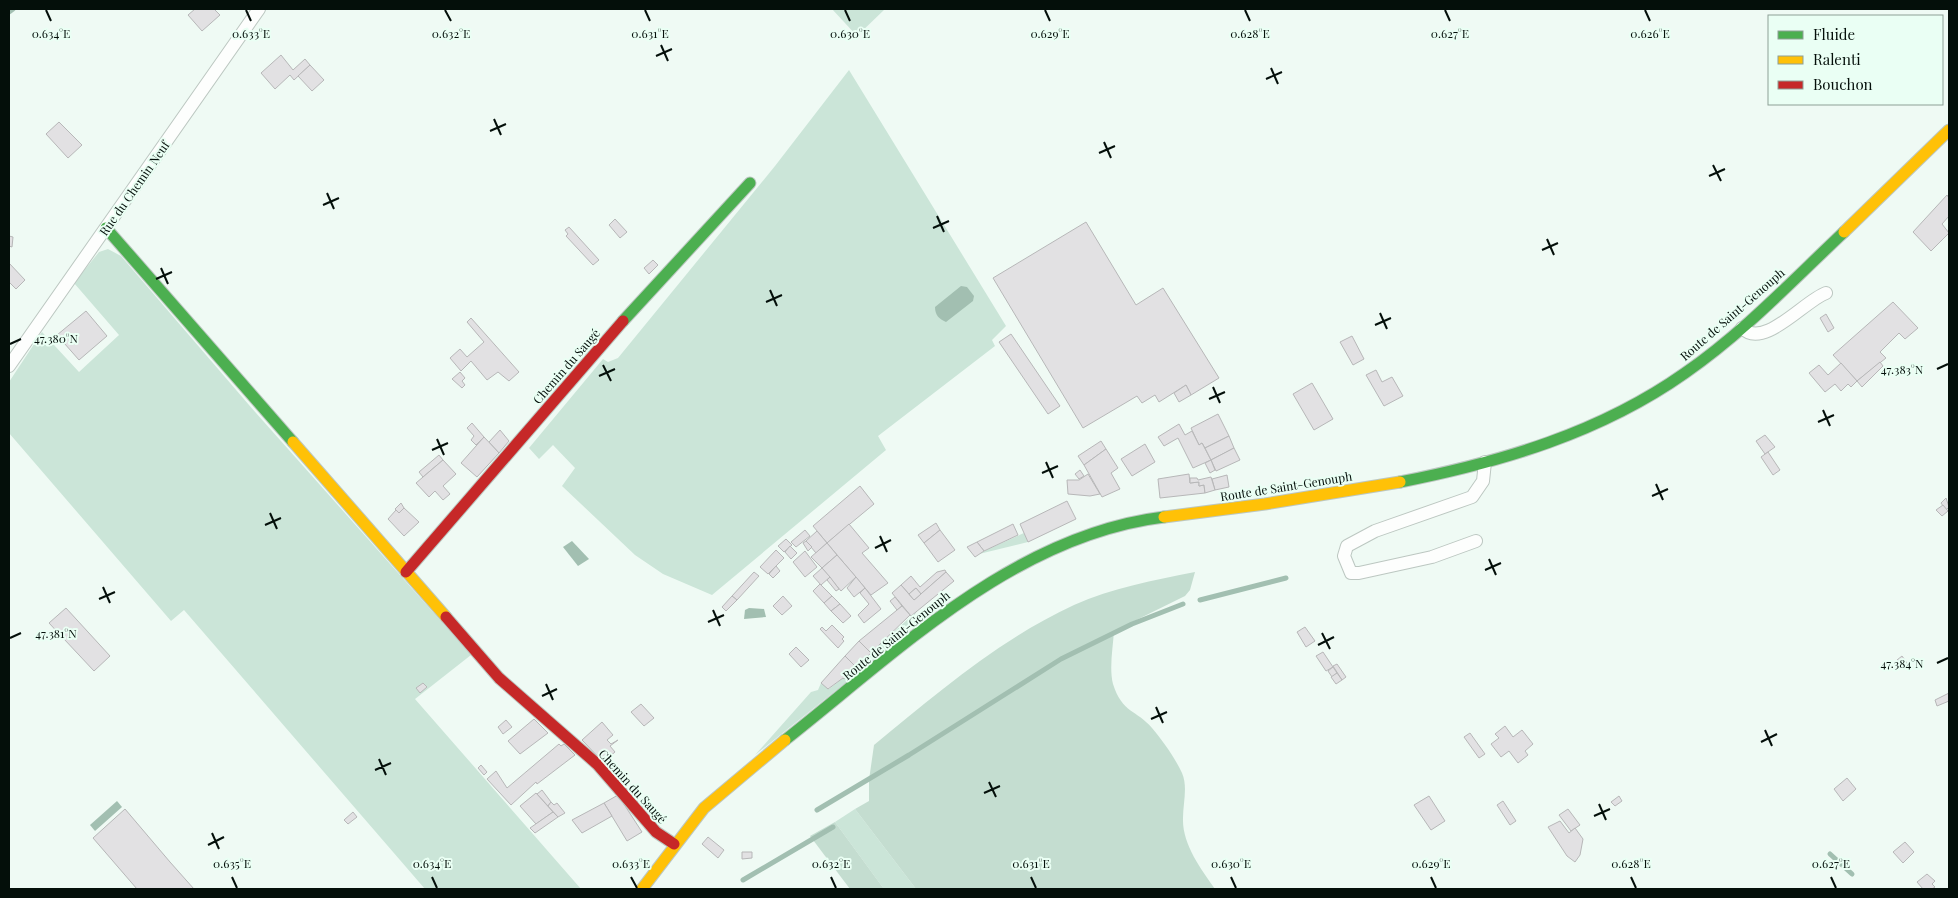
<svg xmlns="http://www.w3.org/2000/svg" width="1958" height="898" font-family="'Playfair Display',serif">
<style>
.green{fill:#cbe5d8}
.forest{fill:#c4ddd0}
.water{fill:#a2bfb1}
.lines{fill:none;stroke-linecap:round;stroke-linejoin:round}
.stream{stroke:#a2bfb1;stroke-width:5}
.building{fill:#e2e1e3;stroke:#b7b7b8}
.street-casing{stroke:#bcc7c1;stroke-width:14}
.fast-casing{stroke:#bcc7c1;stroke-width:13}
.slow-casing{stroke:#bcc7c1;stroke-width:13}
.jam-casing{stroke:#bcc7c1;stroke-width:13}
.street{stroke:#fdfefd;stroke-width:12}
.fast{stroke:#4caf50;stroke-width:11}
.slow{stroke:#ffc107;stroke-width:11}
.jam{stroke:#c62828;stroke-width:11}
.ticks{fill:none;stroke:#040f0a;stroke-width:2}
.labels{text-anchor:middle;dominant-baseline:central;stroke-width:4;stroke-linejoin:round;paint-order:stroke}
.street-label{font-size:12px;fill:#040f0a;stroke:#eafff4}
.ticks-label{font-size:12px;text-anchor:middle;fill:#040f0a;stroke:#eafff4;stroke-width:4;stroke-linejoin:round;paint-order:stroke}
</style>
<rect width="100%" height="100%" fill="#effaf4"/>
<g class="green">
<polygon points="832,9 885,9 857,36"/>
<polygon points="849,70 1006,326 992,340 995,346 878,436 886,450 712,595 663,574 635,555 562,486 575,468 553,445 539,459 529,448 603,359 608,362 618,358 775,166"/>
<polygon points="108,249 121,256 249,405 471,655 415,699 581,889 425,889 184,610 171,621 9,433 9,382 42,332 79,372 119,335 74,283 99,252"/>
<polygon points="1024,533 1028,542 979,554 984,551"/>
<polygon points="918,610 894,644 755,755 811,692 818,690 821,683 829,689 843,678 844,679 878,649 877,647"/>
<polygon points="855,809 916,889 884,889 835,822"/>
</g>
<g class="forest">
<path d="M1195,572L1190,590L1185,596L1114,631C1113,647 1109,668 1113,684C1122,713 1137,710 1152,728C1163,741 1175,758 1182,773C1188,787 1183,803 1183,818C1182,844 1201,869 1215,889H916L855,809L869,801V780L874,745C936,694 1000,639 1074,605C1112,588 1154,580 1195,572Z"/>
<polygon points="835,822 884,889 850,889 810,836"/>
</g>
<g class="water">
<path d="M961,286L967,287L974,296L973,301L946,322C939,319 935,315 935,307Z"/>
<polygon points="572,541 589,559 578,566 563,547"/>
<polygon points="749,608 764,609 766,617 744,619 745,610"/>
<polygon points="117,801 122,807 95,831 90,825"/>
</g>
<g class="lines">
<g class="stream">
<polyline points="9,12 13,9"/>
<polyline points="1200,600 1286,578"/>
<polyline points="817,810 909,755 1061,659 1132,624 1183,604"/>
<polyline points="1830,854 1852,874"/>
<polyline points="743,880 833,827"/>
</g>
</g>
<g class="building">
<polygon points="195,9 214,9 220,15 202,31 188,15"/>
<polygon points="281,55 293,70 305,59 310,65 294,80 290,75 275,89 261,73"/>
<polygon points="310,65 324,80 312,91 298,76"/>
<polygon points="59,122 82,145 68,158 46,134"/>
<polygon points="1947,195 1949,198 1949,216 1942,224 1949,233 1931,251 1913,232"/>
<polygon points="615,219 627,232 620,238 609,225"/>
<polygon points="1086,222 1136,305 1163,288 1219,378 1191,395 1186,385 1159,402 1155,395 1142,403 1137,396 1083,428 993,278"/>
<polygon points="569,227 599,260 593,265 566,236 568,234 565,230"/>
<polygon points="9,236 13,237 12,247 9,246"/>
<polygon points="653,260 658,265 649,274 644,268"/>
<polygon points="9,263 25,280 16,289 9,282"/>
<polygon points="1893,302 1918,328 1905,339 1899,333 1880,352 1886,358 1857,381 1833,355"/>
<polygon points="86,311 107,336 79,360 57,335"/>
<polygon points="1826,314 1834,328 1828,332 1820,318"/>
<polygon points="471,318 519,372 509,381 498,372 487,380 471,361 461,371 450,358 460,349 467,357 484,342 467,322"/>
<polygon points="1011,334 1060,406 1048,414 999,342"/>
<polygon points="1352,336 1364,359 1353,365 1340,342"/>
<polygon points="1880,362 1883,366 1862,387 1857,381"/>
<polygon points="1841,363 1857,381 1851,387 1848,384 1841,391 1835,384 1825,392 1809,373 1819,365 1828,375"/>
<polygon points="1376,370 1382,382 1392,377 1403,396 1384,406 1366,375"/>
<polygon points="460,372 465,378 462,381 465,385 462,388 452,379"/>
<polygon points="1312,383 1333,419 1314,430 1293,394"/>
<polygon points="1186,385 1191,395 1179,402 1174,393"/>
<polygon points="1218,414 1229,436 1205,448 1202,443 1199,445 1191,428"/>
<polygon points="472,423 484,437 476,445 471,440 474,436 467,428"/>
<polygon points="1179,424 1185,435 1192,431 1199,445 1202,443 1211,460 1193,468 1178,438 1164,446 1158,437"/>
<polygon points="500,430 509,441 499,453 489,442"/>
<polygon points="1765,435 1775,447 1765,454 1756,441"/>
<polygon points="1229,436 1234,448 1211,460 1205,448"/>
<polygon points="484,437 499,453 477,477 461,463"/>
<polygon points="1101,441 1106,449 1084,465 1078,456"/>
<polygon points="1145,444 1155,462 1132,476 1121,459"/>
<polygon points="1234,448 1240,460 1216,471 1211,460"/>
<polygon points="1106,449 1118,468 1111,473 1120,489 1102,497 1084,465"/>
<polygon points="1768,452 1780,470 1773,475 1761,457"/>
<polygon points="439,455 443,460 423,477 419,472"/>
<polygon points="443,460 456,474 443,486 450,494 443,500 435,491 429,497 416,483"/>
<polygon points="1211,460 1215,470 1210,473 1205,463"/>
<polygon points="1080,470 1084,476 1079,479 1075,474"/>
<polygon points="1088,474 1100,494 1090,496 1068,494 1067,480 1079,480"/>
<polygon points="1189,474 1190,483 1199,482 1199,486 1204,485 1205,493 1160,498 1158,479"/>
<polygon points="1227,475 1229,487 1215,490 1212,479"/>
<polygon points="1211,477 1215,490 1205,493 1204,485 1199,486 1199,482 1190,483 1190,478 1197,478 1198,480"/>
<polygon points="860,486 874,504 827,543 813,526"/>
<polygon points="1946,498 1949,507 1946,510 1941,503"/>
<polygon points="1067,501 1076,519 1028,542 1020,524"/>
<polygon points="401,503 404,508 399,513 395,509"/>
<polygon points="1943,505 1948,511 1942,516 1936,510"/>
<polygon points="404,508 419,522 404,536 388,519 396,510 399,513"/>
<polygon points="936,523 940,530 924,543 918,535"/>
<polygon points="849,524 869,548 862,553 888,583 871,595 827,543"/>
<polygon points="1013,524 1018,535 984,551 977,542"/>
<polygon points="805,530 810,536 796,547 791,542"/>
<polygon points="940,530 955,550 938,562 924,543"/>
<polygon points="817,531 827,543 816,553 806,541"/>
<polygon points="786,539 792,545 784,552 778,546"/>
<polygon points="806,541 812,547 808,551 803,543"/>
<polygon points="977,542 984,551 975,557 967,547"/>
<polygon points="827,543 837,555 822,568 811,557"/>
<polygon points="790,546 797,553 791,559 785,552"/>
<polygon points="776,550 784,558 768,574 760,567"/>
<polygon points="805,551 817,567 805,577 793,562"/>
<polygon points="837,555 856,577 841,591 822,568"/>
<polygon points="776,566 780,571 773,578 769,574"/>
<polygon points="822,568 830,577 821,585 813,576"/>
<polygon points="945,570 946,572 921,594 916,588 909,594 901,585 911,576 920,587 937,572"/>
<polygon points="754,572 759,576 737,600 732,596"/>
<polygon points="946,572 954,581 911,616 892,593 901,585 914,600"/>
<polygon points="830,577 839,589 836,591 827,580"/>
<polygon points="856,577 865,588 854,597 847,588"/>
<polygon points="820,584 832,596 824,603 813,591"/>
<polygon points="865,588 881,609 864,623 858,615 869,604 860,593"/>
<polygon points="916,588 921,594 914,600 909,594"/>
<polygon points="732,596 737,600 726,611 722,607"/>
<polygon points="783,596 792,606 782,615 773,606"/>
<polygon points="832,596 840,604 831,611 824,603"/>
<polygon points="895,597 902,606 897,610 890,601"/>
<polygon points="840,604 851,616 843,623 831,611"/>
<polygon points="902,606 910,615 877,647 878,649 872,654 859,641"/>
<polygon points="66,608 110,656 94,671 49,623"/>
<polygon points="832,625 844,637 842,639 844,641 838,648 820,629 822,627 826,631"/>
<polygon points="1305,627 1315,641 1306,647 1297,632"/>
<polygon points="859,641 871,653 856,667 845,656"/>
<polygon points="796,647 809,660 801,667 789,654"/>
<polygon points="1323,652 1333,667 1326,671 1316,656"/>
<polygon points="845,656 856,667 844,679 843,678 828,689 821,683"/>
<polygon points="1902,656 1907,663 1901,666 1897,660"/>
<polygon points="1337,664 1346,677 1342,680 1333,666"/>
<polygon points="1333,667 1337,673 1332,677 1328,671"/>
<polygon points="1337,673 1342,680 1336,684 1331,677"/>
<polygon points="423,683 427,687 420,693 416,688"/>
<polygon points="1949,693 1949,701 1937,706 1935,700"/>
<polygon points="641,704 654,718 644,726 631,712"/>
<polygon points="534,719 548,733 520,754 508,741"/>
<polygon points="506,720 512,727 503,734 498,727"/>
<polygon points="602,722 613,735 607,740 611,744 618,740 610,746 615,752 603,762 582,740"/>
<polygon points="1505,726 1513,737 1522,730 1533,744 1525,751 1528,755 1518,763 1509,751 1501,757 1491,744 1499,738 1495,734"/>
<polygon points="1470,733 1485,754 1479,758 1464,737"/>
<polygon points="559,744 561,746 564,744 575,755 537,784 536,782 511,805 487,779 496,771 507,788"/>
<polygon points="481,765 487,772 484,775 478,768"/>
<polygon points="1847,778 1856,789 1843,801 1834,789"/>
<polygon points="542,790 551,802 548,806 537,794"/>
<polygon points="536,793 553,812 536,824 520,806"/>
<polygon points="618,795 642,832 627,841 604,803"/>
<polygon points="1429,796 1445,821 1431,830 1414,805"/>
<polygon points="1619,796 1622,801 1615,806 1611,802"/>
<polygon points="1503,801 1516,821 1510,825 1497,805"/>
<polygon points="551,802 554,805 557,803 565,813 558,817 548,806"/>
<polygon points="604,803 612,816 582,833 572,820"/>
<polygon points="125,809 170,862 194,889 137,889 93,838"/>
<polygon points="1568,809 1580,825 1571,831 1559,815"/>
<polygon points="353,812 357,817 348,824 344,820"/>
<polygon points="553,812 558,817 535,833 530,828"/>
<polygon points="1560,821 1569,833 1575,828 1583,839 1580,855 1575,862 1567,856 1548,827"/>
<polygon points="708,837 724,850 718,858 702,844"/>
<polygon points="1905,842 1914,852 1903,863 1893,852"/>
<polygon points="742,852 752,852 752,858 742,859"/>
<polygon points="1927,874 1935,881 1932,884 1935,887 1932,889 1923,889 1917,882"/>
</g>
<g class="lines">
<g class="street-casing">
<g id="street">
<path d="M1742,328C1764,350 1804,301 1826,293"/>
<polyline points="9,366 259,9"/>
<polyline points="1476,541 1432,557 1359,573 1351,573 1344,556 1347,546 1375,531 1472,497 1483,481 1485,462"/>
</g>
</g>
<g class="fast-casing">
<g id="fast">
<polyline points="106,228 293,442"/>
<polyline points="623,321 750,183"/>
<path d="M1400,482C1501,462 1600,433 1685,373C1743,333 1792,281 1844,232"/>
<path d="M785,740C898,651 1015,535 1164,517"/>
</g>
</g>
<g class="slow-casing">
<g id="slow">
<polyline points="1844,232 1949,130"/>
<polyline points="293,442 446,617"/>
<polyline points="1164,517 1265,504 1400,482"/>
<polyline points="642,889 704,808 785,740"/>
</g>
</g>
<g class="jam-casing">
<g id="jam">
<polyline points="406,572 623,321"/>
<polyline points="446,617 499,678 597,764 656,832 674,844"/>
</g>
</g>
<use href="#street" class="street"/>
<use href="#fast" class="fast"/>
<use href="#slow" class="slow"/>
<use href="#jam" class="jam"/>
</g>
<path class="ticks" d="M46,10L51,21M246,10L251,21M445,10L451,21M645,10L650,21M845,10L850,21M1045,10L1050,21M1245,10L1250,21M1445,10L1450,21M1645,10L1650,21M661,45L668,61M656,56L672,49M1271,68L1278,84M1266,79L1282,72M494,119L501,135M490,131L506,124M1104,142L1111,158M1099,153L1115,146M1713,165L1721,181M1709,176L1725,169M327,193L334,209M323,205L339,198M937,216L944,232M933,228L949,221M1547,239L1554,255M1542,250L1558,243M161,268L168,284M156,279L172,272M770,290L777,306M766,302L782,295M1380,313L1387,329M1375,325L1391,318M10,344L21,339M603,365L611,381M1937,369L1948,364M599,376L615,369M1213,387L1220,403M1209,399L1225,392M1823,410L1830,426M1818,422L1834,415M437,439L444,455M432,450L448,443M1046,462L1053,478M1042,473L1058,466M1656,484L1663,500M1652,496L1668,489M270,513L277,529M265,525L281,518M880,536L887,552M875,548L891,540M1489,559L1496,575M1485,570L1501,563M103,587L110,603M99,599L115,592M713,610L720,626M708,622L724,615M1322,633L1330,649M10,638L21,633M1318,645L1334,637M1937,663L1948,658M546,684L553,700M542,696L557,689M1156,707L1163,723M1151,719L1167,712M1765,730L1772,746M1761,742L1777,734M379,759L386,775M375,770L391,763M989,782L996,797M984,793L1000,786M1599,804L1606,820M1594,816L1610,809M212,833L219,849M208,845L224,837M232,877L237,888M432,877L437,888M631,877L637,888M831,877L836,888M1031,877L1036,888M1231,877L1236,888M1431,877L1436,888M1631,877L1636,888M1831,877L1836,888"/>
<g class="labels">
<g class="street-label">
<text transform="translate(134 188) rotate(-55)">Rue du Chemin Neuf</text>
<text transform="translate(1732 314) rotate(-41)">Route de Saint-Genouph</text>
<text transform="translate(566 366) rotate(-49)">Chemin du Saugé</text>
<text transform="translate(1286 486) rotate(-9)">Route de Saint-Genouph</text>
<text transform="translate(896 635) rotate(-39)">Route de Saint-Genouph</text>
<text transform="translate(633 786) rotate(48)">Chemin du Saugé</text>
</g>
</g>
<g class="ticks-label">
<text x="51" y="38">0.634°E</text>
<text x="251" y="38">0.633°E</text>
<text x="451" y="38">0.632°E</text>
<text x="650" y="38">0.631°E</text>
<text x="850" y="38">0.630°E</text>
<text x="1050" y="38">0.629°E</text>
<text x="1250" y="38">0.628°E</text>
<text x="1450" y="38">0.627°E</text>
<text x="1650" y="38">0.626°E</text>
<text x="56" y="343">47.380°N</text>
<text x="1902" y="374">47.383°N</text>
<text x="56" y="638">47.381°N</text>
<text x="1902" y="668">47.384°N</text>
<text x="232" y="868">0.635°E</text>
<text x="432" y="868">0.634°E</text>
<text x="631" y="868">0.633°E</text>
<text x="831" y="868">0.632°E</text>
<text x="1031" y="868">0.631°E</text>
<text x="1231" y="868">0.630°E</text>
<text x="1431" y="868">0.629°E</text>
<text x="1631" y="868">0.628°E</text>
<text x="1831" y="868">0.627°E</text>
</g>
<rect width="1958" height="898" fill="none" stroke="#040f0a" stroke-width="20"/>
<rect x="1768" y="15" width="175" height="90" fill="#eafff4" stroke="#8e9f96"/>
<rect x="1778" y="31" width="25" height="8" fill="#4caf50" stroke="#8e9f96"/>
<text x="1813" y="40" font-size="15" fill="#040f0a">Fluide</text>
<rect x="1778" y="56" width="25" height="8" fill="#ffc107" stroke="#8e9f96"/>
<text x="1813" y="65" font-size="15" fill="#040f0a">Ralenti</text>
<rect x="1778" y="81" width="25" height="8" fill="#c62828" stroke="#8e9f96"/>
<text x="1813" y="90" font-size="15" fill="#040f0a">Bouchon</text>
</svg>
